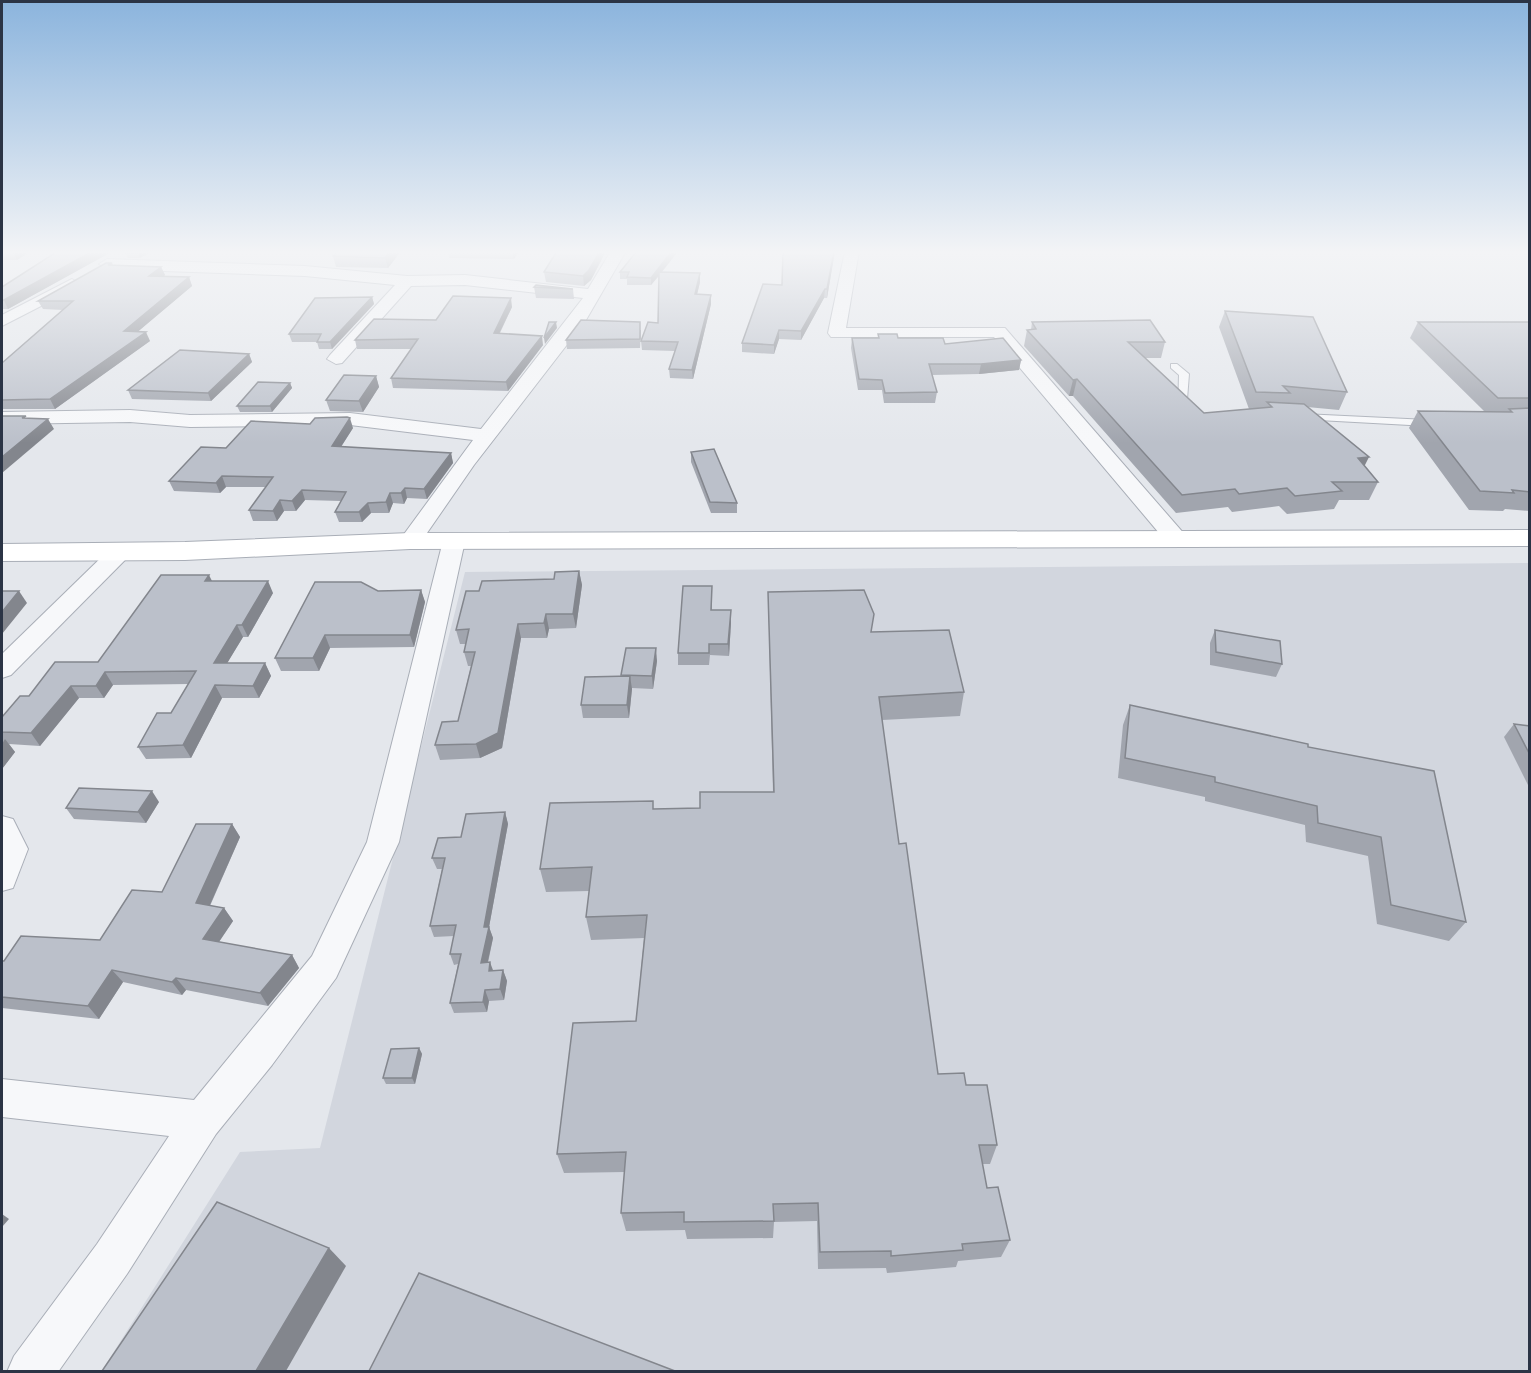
<svg xmlns="http://www.w3.org/2000/svg" width="1531" height="1373" font-family="Figtree,sans-serif">
<style>
.built{fill:#d2d6de}
.lines{fill:none;stroke-linecap:round;stroke-linejoin:round}
.lane-casing{stroke:#a9aeb7;stroke-width:2}
.street-casing{stroke:#a9aeb7;stroke-width:2}
.secondary-casing{stroke:#a9aeb7;stroke-width:2}
.lane{fill:#f7f8fa;fill-rule:evenodd}
.street{fill:#f7f8fa;fill-rule:evenodd}
.secondary{fill:#fff;fill-rule:evenodd}
.wall{fill:#a1a5ae}
.shaded-wall{fill:#83868d}
.building{fill:#bbc0ca;stroke:#83868d;stroke-width:1.5}
</style>
<rect width="100%" height="100%" fill="#e4e7ec"/>
<polygon class="built" points="1529,563 1529,1371 101,1372 240,1152 320,1148 465,572"/>
<g class="lines">
<g class="lane-casing">
<g id="lane">
<polygon points="1171,364 1177,364 1189,374 1186,412 1178,410 1179,375 1171,368"/>
<polygon points="1303,414 1428,420 1433,423 1428,426 1300,419 1298,417"/>
</g>
</g>
<g class="street-casing">
<g id="street">
<polygon points="611,251 626,251 586,320 474,465 418,546 402,546 399,541 473,440 350,425 190,427 130,422 2,424 2,412 130,410 190,415 350,413 481,429 583,298 465,285 411,286 342,363 336,364 327,359 330,355 395,285 305,276 107,269 99,264 107,259 305,266 407,276 465,275 588,289"/>
<polygon points="845,251 859,251 846,328 1005,328 1186,536 1189,541 1186,546 1170,546 994,337 831,337 828,333"/>
<polygon points="72,279 80,284 78,287 2,326 2,315"/>
<polygon points="454,534 462,536 465,541 399,842 336,978 272,1065 216,1134 127,1274 58,1372 7,1372 14,1356 97,1244 169,1136 2,1117 2,1079 194,1100 312,956 367,842 443,541 446,536"/>
<polygon points="119,546 127,548 131,553 127,558 11,675 2,678 2,654 111,548"/>
<polygon points="2,816 13,819 28,849 13,888 2,891"/>
</g>
</g>
<g class="secondary-casing">
<polygon id="secondary" points="1530,530 1530,546 410,549 185,560 2,561 2,544 185,542 410,533"/>
</g>
<use href="#lane" class="lane"/>
<use href="#street" class="street"/>
<use href="#secondary" class="secondary"/>
</g>
<g class="wall">
<polygon points="2,251 31,251 17,260 2,260"/>
<polygon points="58,251 113,251 8,309 2,309 2,287"/>
<polygon points="127,251 153,251 140,258 128,258 126,253"/>
<polygon points="338,251 401,251 388,268 336,267 333,256"/>
<polygon points="448,251 519,251 514,259 449,258"/>
<polygon points="547,251 606,251 591,280 584,286 546,282 544,272 557,252"/>
<polygon points="637,251 676,251 676,254 662,272 700,282 697,294 711,304 693,379 670,378 669,369 675,351 642,350 641,341 658,323 659,276 651,285 627,285 627,279 620,279 620,272"/>
<polygon points="835,251 827,298 824,298 801,340 779,339 774,354 742,352 742,343 782,285"/>
<polygon points="112,263 113,265 161,267 165,275 163,277 189,277 192,286 137,332 150,341 55,409 2,409 2,363 63,310 43,309 38,301"/>
<polygon points="534,287 573,289 574,299 536,298"/>
<polygon points="372,297 374,304 332,349 319,349 317,342 292,342 289,334"/>
<polygon points="512,307 500,333 543,345 508,391 393,388 391,378 412,349 357,349 355,340 436,320"/>
<polygon points="1225,311 1347,392 1339,410 1307,407 1365,466 1378,482 1369,500 1339,500 1334,509 1287,514 1279,506 1232,512 1228,507 1176,513 1073,396 1069,396 1024,346 1027,330 1031,330 1032,322 1165,342 1161,358 1145,358 1204,413 1249,409 1219,327"/>
<polygon points="1418,322 1530,322 1530,511 1505,509 1503,511 1469,510 1409,428 1418,411 1484,411 1410,338"/>
<polygon points="641,330 640,348 567,349 566,340"/>
<polygon points="878,334 898,338 945,344 1021,360 1019,370 979,374 932,375 937,392 935,403 884,403 882,390 858,390 851,348 852,338 878,338"/>
<polygon points="249,354 252,362 211,401 132,399 128,390"/>
<polygon points="376,376 379,387 363,412 330,411 326,400"/>
<polygon points="290,383 292,388 272,412 240,412 237,406"/>
<polygon points="353,428 341,447 451,453 453,463 427,499 407,498 404,504 393,503 389,513 371,513 362,522 339,522 335,512 341,501 305,500 296,511 284,511 277,521 253,521 249,510 266,487 226,487 220,493 174,491 169,481 226,448"/>
<polygon points="691,452 737,503 737,513 711,513 691,462"/>
<polygon points="579,571 582,585 576,628 549,629 547,638 521,638 502,748 480,758 440,760 435,745 458,721 471,666 468,666 464,652 466,644 460,644 456,630 479,591 554,579"/>
<polygon points="211,581 273,593 248,637 243,637 227,663 265,663 271,676 259,698 222,698 191,758 146,759 138,747 171,713 189,684 113,685 104,698 79,698 40,746 9,744 15,752 2,769 2,732 29,696 98,662"/>
<polygon points="421,590 425,602 414,647 330,648 319,671 281,671 275,658 378,591"/>
<polygon points="768,592 872,632 964,692 960,716 882,720 899,844 938,1074 966,1085 997,1145 990,1164 982,1164 987,1188 1010,1240 1001,1257 958,1261 956,1267 887,1273 886,1268 818,1269 817,1221 774,1222 773,1238 687,1239 685,1230 626,1231 621,1213 625,1172 564,1173 557,1154 636,1021 644,938 591,940 586,917 589,891 546,892 540,869 654,809 700,808 773,792"/>
<polygon points="712,597 712,610 731,622 729,656 710,655 709,665 678,665 678,653"/>
<polygon points="1215,630 1282,664 1276,677 1210,665 1210,643"/>
<polygon points="657,661 653,689 632,688 629,718 583,718 581,705 621,676"/>
<polygon points="1130,705 1308,747 1466,922 1449,941 1377,924 1368,856 1306,842 1305,825 1205,801 1205,797 1118,778 1123,725"/>
<polygon points="1514,724 1530,726 1530,789 1504,737"/>
<polygon points="159,802 146,823 74,819 66,808"/>
<polygon points="505,812 508,824 489,927 493,938 488,963 493,971 503,970 507,981 504,1000 489,1001 487,1012 454,1013 450,1003 458,964 454,965 450,954 454,936 434,937 430,926 442,869 437,869 432,858 461,837"/>
<polygon points="232,824 240,837 210,906 224,908 233,921 219,942 292,955 299,968 268,1006 186,990 182,995 123,982 99,1019 2,1008 2,1009 2,961 4,961 100,940 162,892"/>
<polygon points="419,1048 422,1054 415,1084 386,1084 383,1078"/>
</g>
<g class="shaded-wall">
<polygon points="14,251 31,251 17,260 13,252"/>
<polygon points="93,251 113,251 8,309 4,300"/>
<polygon points="141,251 153,251 140,258 138,253"/>
<polygon points="390,251 401,251 388,268 385,258"/>
<polygon points="519,251 514,259 512,252"/>
<polygon points="600,251 606,251 591,280 584,286 583,276"/>
<polygon points="672,251 676,251 676,254 651,285 651,278"/>
<polygon points="834,251 835,251 827,298 827,289"/>
<polygon points="161,267 165,275 153,285 149,276"/>
<polygon points="700,273 700,282 695,303 695,294"/>
<polygon points="189,277 192,286 128,340 124,331"/>
<polygon points="825,289 824,298 801,340 801,331"/>
<polygon points="711,295 711,304 693,379 692,370"/>
<polygon points="372,297 374,304 332,349 330,342"/>
<polygon points="511,298 512,307 495,342 494,333"/>
<polygon points="556,322 557,328 545,344 544,338"/>
<polygon points="779,330 779,339 774,354 774,345"/>
<polygon points="146,332 150,341 55,409 50,399"/>
<polygon points="542,336 543,345 508,391 506,382"/>
<polygon points="249,354 252,362 211,401 208,393"/>
<polygon points="1021,360 1019,370 979,374 981,364"/>
<polygon points="376,376 379,387 363,412 359,401"/>
<polygon points="1077,379 1073,396 1069,396 1073,380"/>
<polygon points="290,383 292,388 272,412 270,406"/>
<polygon points="350,418 353,428 335,456 332,446"/>
<polygon points="48,419 54,429 2,473 2,457"/>
<polygon points="451,453 453,463 427,499 424,489"/>
<polygon points="1369,457 1360,475 1358,458"/>
<polygon points="222,476 226,487 220,493 216,483"/>
<polygon points="405,488 407,498 404,504 401,493"/>
<polygon points="302,490 305,500 296,511 292,501"/>
<polygon points="390,493 393,503 389,513 386,502"/>
<polygon points="280,500 284,511 277,521 273,511"/>
<polygon points="368,503 371,513 362,522 359,512"/>
<polygon points="579,571 582,585 576,628 573,614"/>
<polygon points="209,575 215,587 205,581"/>
<polygon points="268,581 273,593 248,637 242,625"/>
<polygon points="421,590 425,602 414,647 410,635"/>
<polygon points="19,591 27,603 2,634 2,612"/>
<polygon points="731,610 731,622 729,656 728,644"/>
<polygon points="546,614 549,629 547,638 544,623"/>
<polygon points="518,624 521,638 502,748 480,758 476,744"/>
<polygon points="237,625 243,637 220,675 214,663"/>
<polygon points="325,635 330,648 319,671 313,658"/>
<polygon points="656,648 657,661 653,689 652,676"/>
<polygon points="265,663 271,676 259,698 253,686"/>
<polygon points="105,672 113,685 104,698 96,686"/>
<polygon points="630,676 632,689 629,718 627,705"/>
<polygon points="215,685 222,698 191,758 183,745"/>
<polygon points="71,686 79,698 40,746 31,733"/>
<polygon points="5,739 15,752 2,769 2,744"/>
<polygon points="152,791 159,802 146,823 138,812"/>
<polygon points="505,812 508,824 489,927 493,938 485,974 481,963 484,927"/>
<polygon points="232,824 240,837 205,916 196,903"/>
<polygon points="224,908 233,921 212,952 203,939"/>
<polygon points="292,955 299,968 268,1006 260,993"/>
<polygon points="490,962 494,973 489,971"/>
<polygon points="112,970 123,982 99,1019 88,1006"/>
<polygon points="503,970 507,981 504,1000 500,989"/>
<polygon points="176,978 186,990 182,995 172,982"/>
<polygon points="485,990 489,1001 487,1012 483,1002"/>
<polygon points="419,1048 422,1054 415,1084 412,1078"/>
<polygon points="2,1214 9,1219 2,1227"/>
<polygon points="329,1248 346,1266 286,1371 256,1371"/>
</g>
<g class="building">
<polygon points="58,251 93,251 4,300 2,300 2,287"/>
<polygon points="127,251 141,251 138,253 126,253"/>
<polygon points="338,251 390,251 385,258 333,256"/>
<polygon points="557,251 600,251 589,270 583,276 544,272"/>
<polygon points="637,251 672,251 651,278 627,277 629,272 620,272"/>
<polygon points="783,251 834,251 827,289 825,289 801,331 779,330 774,345 742,343 763,284 782,285"/>
<polygon points="106,263 112,263 108,265 161,267 149,276 189,277 124,331 146,332 50,399 2,400 2,363 73,301 38,301"/>
<polygon points="659,272 700,273 695,294 711,295 692,370 669,369 678,342 641,341 648,322 658,323"/>
<polygon points="536,285 573,289 534,287"/>
<polygon points="453,296 511,298 494,333 542,336 506,382 391,378 418,339 355,340 374,319 436,320"/>
<polygon points="372,297 330,342 317,342 321,334 289,334 315,298"/>
<polygon points="1225,311 1313,317 1347,392 1283,386 1290,393 1256,392"/>
<polygon points="581,320 640,322 640,339 566,340"/>
<polygon points="1150,320 1165,342 1128,342 1204,413 1272,407 1267,402 1304,404 1369,457 1358,458 1378,482 1332,482 1342,491 1295,496 1287,488 1239,494 1235,489 1182,495 1077,379 1073,380 1027,330 1036,329 1032,322"/>
<polygon points="549,322 556,322 544,338"/>
<polygon points="1418,322 1530,322 1530,398 1498,398"/>
<polygon points="878,334 897,334 898,338 943,338 945,344 1003,338 1021,360 981,364 929,364 937,392 885,393 882,380 859,379 852,338 879,338"/>
<polygon points="180,350 249,354 208,393 128,390"/>
<polygon points="344,375 376,376 359,401 326,400"/>
<polygon points="258,382 290,383 270,406 237,406"/>
<polygon points="1530,408 1530,492 1512,490 1514,493 1480,491 1418,411 1512,412 1509,409"/>
<polygon points="2,416 26,416 22,418 48,419 2,457"/>
<polygon points="347,417 350,418 332,446 451,453 424,489 405,488 401,493 390,493 386,502 368,503 359,512 335,512 346,492 302,490 292,501 280,500 273,511 249,510 273,477 222,476 216,483 169,481 201,447 226,448 251,421 310,424 315,418"/>
<polygon points="714,449 737,503 710,502 691,452"/>
<polygon points="579,571 573,614 546,614 544,623 518,624 498,733 476,744 435,745 442,722 458,721 475,652 464,652 469,629 456,630 466,591 479,591 482,581 554,579 555,572"/>
<polygon points="161,575 209,575 205,581 268,581 242,625 237,625 214,663 265,663 253,686 215,685 183,745 138,747 157,713 171,713 196,671 105,672 96,686 71,686 31,733 2,732 2,717 20,696 29,696 55,662 98,662"/>
<polygon points="315,582 361,582 378,591 421,590 410,635 325,635 313,658 275,658"/>
<polygon points="683,586 712,586 711,610 731,610 728,644 709,644 709,653 678,653"/>
<polygon points="864,590 874,614 871,632 949,630 964,692 879,697 899,844 906,843 938,1074 964,1073 966,1085 987,1085 997,1145 979,1145 987,1188 998,1187 1010,1240 962,1244 963,1250 891,1256 891,1251 820,1252 818,1203 773,1204 774,1221 684,1222 684,1212 621,1213 626,1152 557,1154 573,1023 636,1021 647,915 586,917 592,867 540,869 550,803 653,801 653,809 700,808 700,792 774,792 768,592"/>
<polygon points="2,591 19,591 2,612"/>
<polygon points="1215,630 1280,641 1282,664 1216,652"/>
<polygon points="626,648 656,648 652,676 621,675"/>
<polygon points="630,676 627,705 581,705 585,677"/>
<polygon points="1130,705 1308,744 1308,747 1434,771 1466,922 1391,905 1381,837 1318,823 1317,806 1215,782 1215,777 1125,758"/>
<polygon points="1514,724 1530,726 1530,755"/>
<polygon points="79,788 152,791 138,812 66,808"/>
<polygon points="505,812 484,927 489,927 481,963 490,962 489,971 503,970 500,989 485,990 483,1002 450,1003 461,954 450,954 456,925 430,926 445,858 432,858 438,838 461,837 466,814"/>
<polygon points="196,824 232,824 196,903 224,908 203,939 292,955 260,993 176,978 172,982 112,970 88,1006 2,997 2,961 4,961 21,936 100,940 132,890 162,892"/>
<polygon points="419,1048 412,1078 383,1078 391,1049"/>
<polygon points="217,1202 329,1248 256,1371 102,1371"/>
<polygon points="419,1273 675,1371 369,1371"/>
</g>
<linearGradient id="sky" x2="0" y2="1"><stop stop-color="#8bb4dd"/><stop offset="0.57" stop-color="#f3f4f6"/><stop offset="1" stop-color="#f3f4f6" stop-opacity="0"/></linearGradient>
<rect width="1531" height="443" fill="url(#sky)"/>
<rect width="1531" height="1373" fill="none" stroke="#2b3445" stroke-width="6"/>
</svg>
